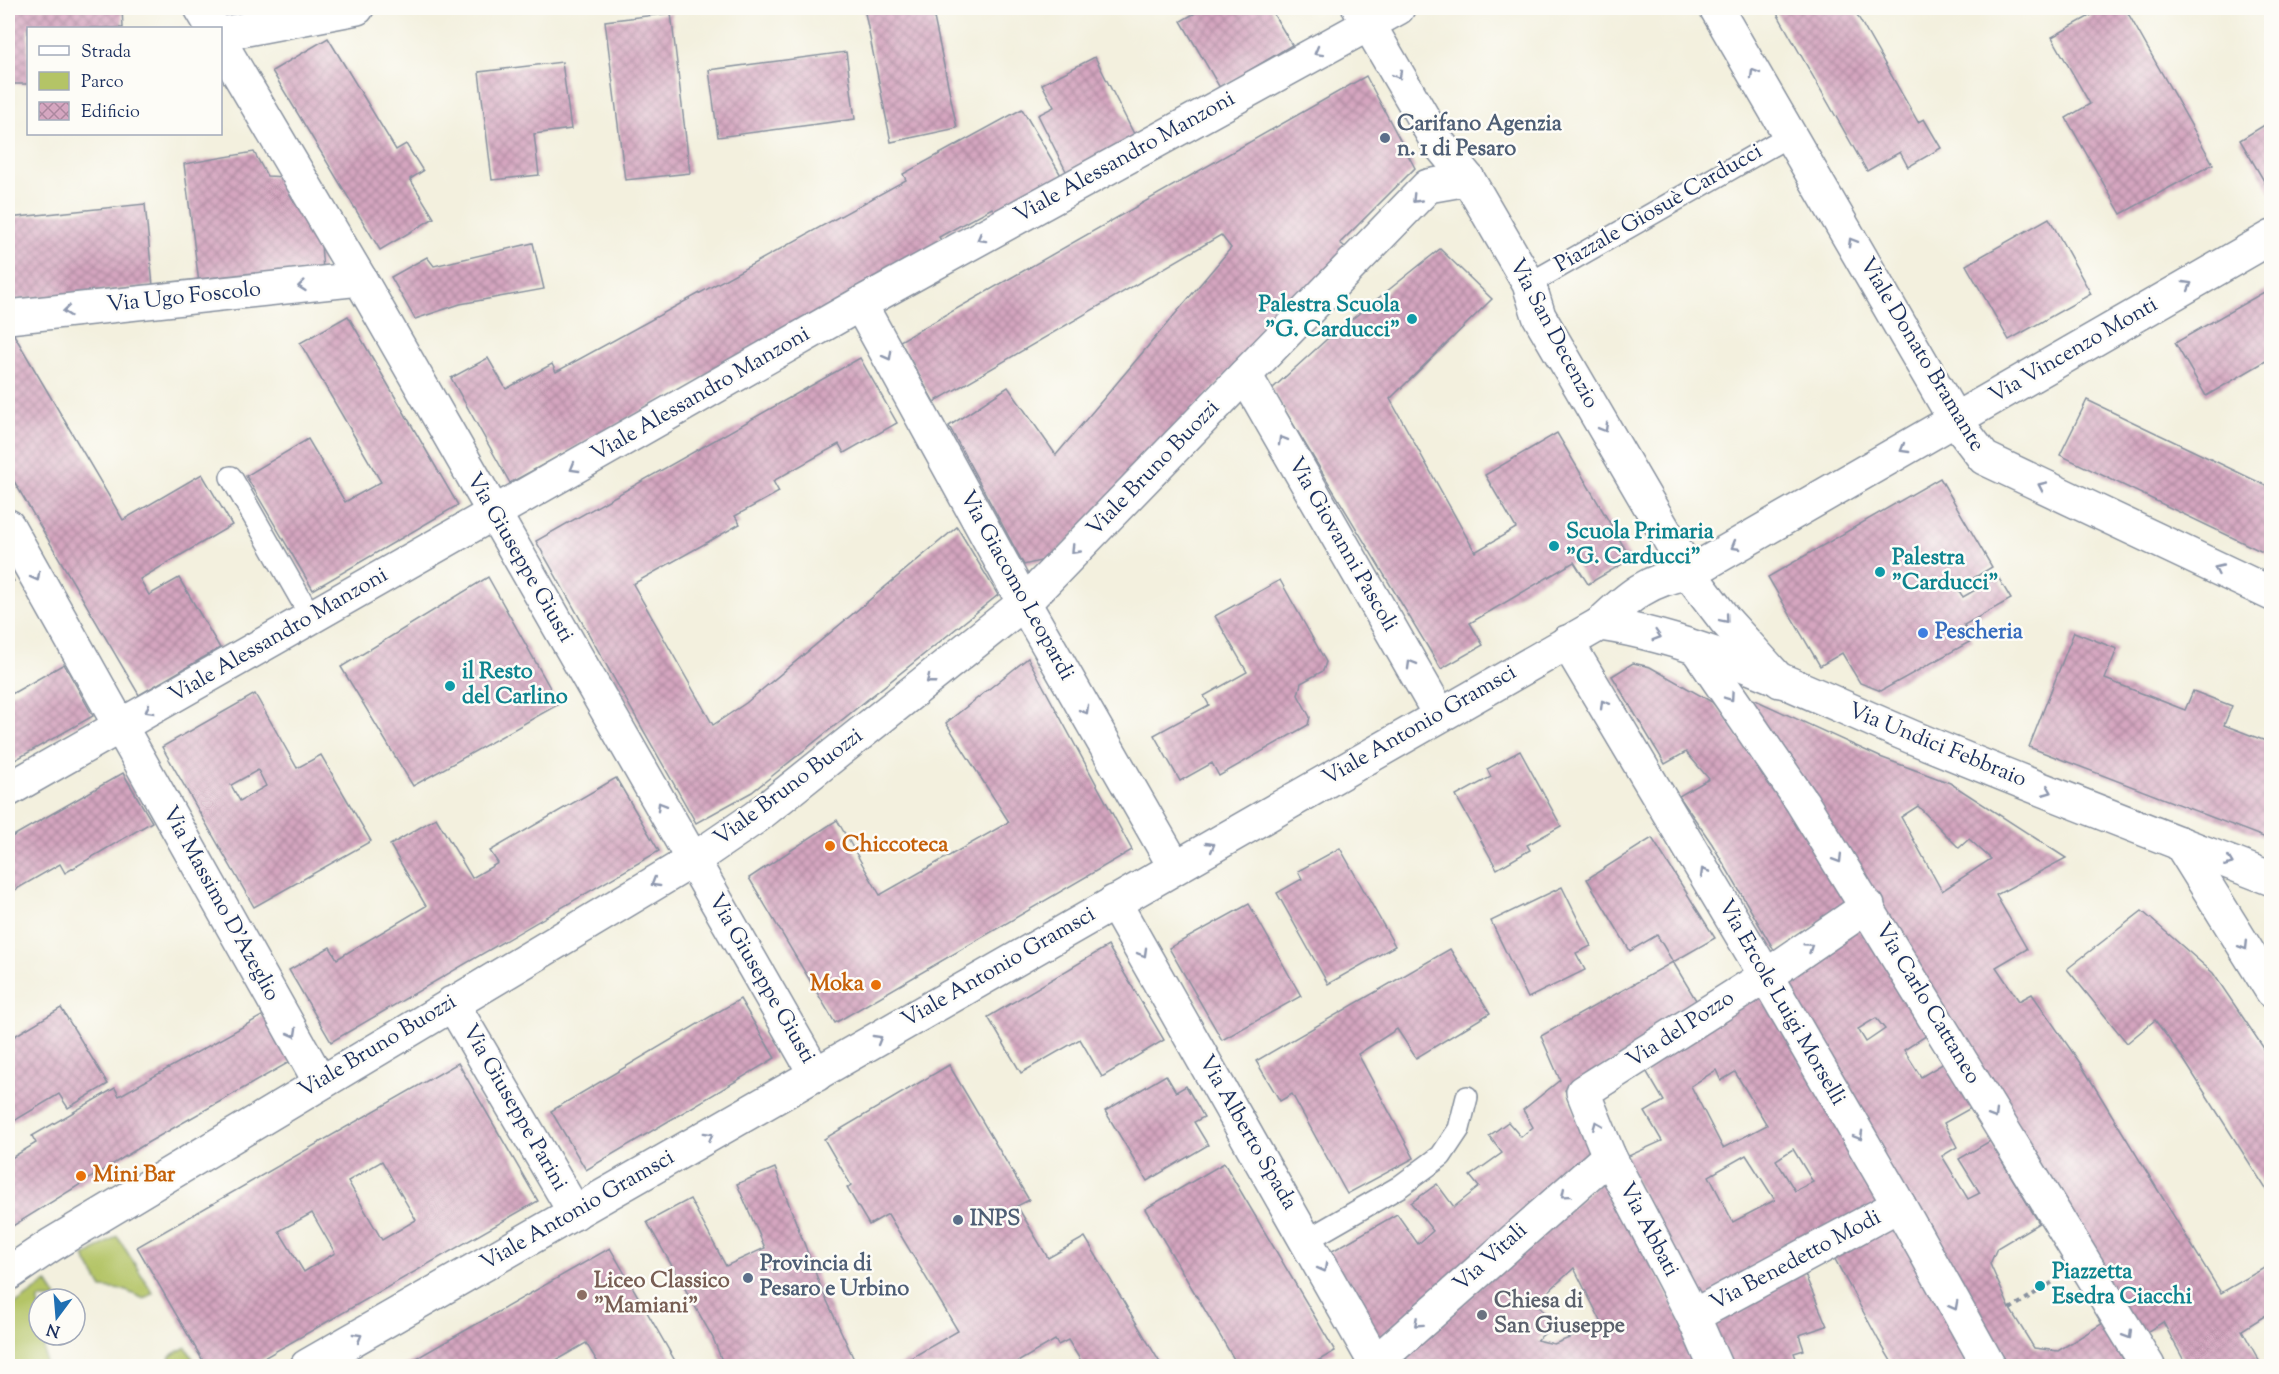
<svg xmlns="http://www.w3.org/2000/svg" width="2279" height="1374" font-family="'Sorts Mill Goudy',serif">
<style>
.green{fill:#b4c466;stroke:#687a62;stroke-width:1.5}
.building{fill:url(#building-cross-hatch);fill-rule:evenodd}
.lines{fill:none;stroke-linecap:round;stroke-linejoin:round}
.service-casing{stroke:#87909e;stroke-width:24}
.pedestrian-casing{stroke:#87909e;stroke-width:36}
.minor-casing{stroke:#87909e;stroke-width:36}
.tertiary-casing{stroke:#87909e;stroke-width:36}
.path{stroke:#87909e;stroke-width:4;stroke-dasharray:4.5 4.5;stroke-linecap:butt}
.service{stroke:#fff;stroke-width:21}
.pedestrian{stroke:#fff;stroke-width:33}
.minor{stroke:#fff;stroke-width:33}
.tertiary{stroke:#fff;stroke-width:33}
.oneway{stroke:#8d97ae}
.service-dot{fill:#5c6f8a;stroke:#fdfcf7;stroke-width:2}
.culture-dot{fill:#0f9aa8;stroke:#fdfcf7;stroke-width:2}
.shop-dot{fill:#3f7fe0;stroke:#fdfcf7;stroke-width:2}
.food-dot{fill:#e8710a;stroke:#fdfcf7;stroke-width:2}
.education-dot{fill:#8d6e63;stroke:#fdfcf7;stroke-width:2}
.worship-dot{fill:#6b7280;stroke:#fdfcf7;stroke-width:2}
.labels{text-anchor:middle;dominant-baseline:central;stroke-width:5;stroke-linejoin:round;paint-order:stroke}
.service-label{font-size:22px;font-weight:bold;fill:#4e5e75;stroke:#fdfcf7;text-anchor:start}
.street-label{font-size:22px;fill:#1b2f5e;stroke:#fdfcf7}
.culture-label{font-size:22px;font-weight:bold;fill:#0d838f;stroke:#fdfcf7;text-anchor:start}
.shop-label{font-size:22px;font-weight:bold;fill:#366cbe;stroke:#fdfcf7;text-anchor:start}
.food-label{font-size:22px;font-weight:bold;fill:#c56008;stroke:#fdfcf7;text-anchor:start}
.education-label{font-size:22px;font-weight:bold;fill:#785e54;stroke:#fdfcf7;text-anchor:start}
.worship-label{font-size:22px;font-weight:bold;fill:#5b616d;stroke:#fdfcf7;text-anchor:start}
</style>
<defs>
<pattern id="building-cross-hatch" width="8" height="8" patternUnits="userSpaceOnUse" patternTransform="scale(1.5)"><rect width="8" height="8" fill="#d5a6c0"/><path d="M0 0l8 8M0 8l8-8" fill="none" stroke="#ac889f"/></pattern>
</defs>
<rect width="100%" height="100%" fill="#fdfcf7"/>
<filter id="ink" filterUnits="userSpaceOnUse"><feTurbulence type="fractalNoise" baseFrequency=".0167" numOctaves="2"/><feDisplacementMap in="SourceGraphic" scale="12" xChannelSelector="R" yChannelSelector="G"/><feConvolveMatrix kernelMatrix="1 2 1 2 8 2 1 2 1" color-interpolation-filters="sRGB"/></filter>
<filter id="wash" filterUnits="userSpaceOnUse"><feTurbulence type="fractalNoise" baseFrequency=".008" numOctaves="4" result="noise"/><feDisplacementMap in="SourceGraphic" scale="24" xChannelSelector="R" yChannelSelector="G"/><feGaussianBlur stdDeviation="1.35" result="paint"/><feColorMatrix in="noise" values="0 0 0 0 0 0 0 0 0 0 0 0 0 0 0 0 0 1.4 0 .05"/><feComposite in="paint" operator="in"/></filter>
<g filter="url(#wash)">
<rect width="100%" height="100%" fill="#f3f0de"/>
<g class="green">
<polygon points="117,1236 153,1293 144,1299 124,1290 102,1288 84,1257"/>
<polygon points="47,1282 58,1299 39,1299 39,1335 46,1335 44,1344 45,1366 8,1366 9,1309"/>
<polygon points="186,1347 197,1366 168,1366 170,1356"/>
</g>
<g id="blocks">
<g class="building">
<polygon points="8,8 122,8 123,28 28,28 28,84 8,84"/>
<polygon points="864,8 932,8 957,128 891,142"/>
<polygon points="1204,8 1270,8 1292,45 1220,88 1181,21"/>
<polygon points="1774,8 1853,8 1918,122 1924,119 1941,148 1908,167 1900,152 1867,171"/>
<polygon points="2104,8 2125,8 2213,164 2121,214 2066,118 2090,104 2052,37"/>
<polygon points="671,13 690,173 625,180 605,21"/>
<polygon points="328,38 396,150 406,144 423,171 410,179 434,218 380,250 272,71"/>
<polygon points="846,52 855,119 718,137 709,70"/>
<polygon points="1095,57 1136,138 1067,173 1038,115 1054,107 1042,84"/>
<polygon points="562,62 571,129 534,134 539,175 492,180 479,72"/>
<polygon points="1366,76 1415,168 1340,243 1348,249 1052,558 1024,565 949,426 1008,387 1056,455 1231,248 1221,235 934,402 900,341"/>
<polygon points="1022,109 1065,182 997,218 992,208 939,237 944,245 510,483 451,378 488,358 506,389 552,364 556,372 906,180 903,174"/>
<polygon points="2271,121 2271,193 2240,140"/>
<polygon points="254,152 267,176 287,177 320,232 323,270 199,283 184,164"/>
<polygon points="145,204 153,286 8,301 8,218"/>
<polygon points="2049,218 2091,294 2009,340 1966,265"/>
<polygon points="533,243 544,289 460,304 415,319 391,277 427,257 434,266"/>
<polygon points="1440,249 1492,299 1390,399 1475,552 1516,528 1485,475 1557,433 1631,559 1588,584 1574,562 1470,623 1483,645 1441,669 1272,389 1327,339"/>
<polygon points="2271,288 2271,358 2206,396 2175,343"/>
<polygon points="348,316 458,505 313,590 246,476 308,439 345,502 381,482 300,343"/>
<polygon points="13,333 123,520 202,474 232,525 140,579 149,595 179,578 220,648 139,695 8,471 8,336"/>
<polygon points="860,358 897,423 844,453 839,444 773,481 779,492 735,516 740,524 633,584 713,725 746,703 957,527 998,595 752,792 696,823 536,541"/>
<polygon points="2087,400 2271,488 2271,556 2060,455"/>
<polygon points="1940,478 1992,567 1957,588 1963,597 1998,577 2011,599 1964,625 1973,640 1881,691 1860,683 1842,653 1820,666 1768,577"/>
<polygon points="8,571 14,581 8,585"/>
<polygon points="488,577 559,704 413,786 341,667"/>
<polygon points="1280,580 1326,662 1323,671 1301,683 1298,695 1310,717 1308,725 1219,776 1212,763 1180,781 1154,735 1209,705 1204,696 1247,672 1215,616"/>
<polygon points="2074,632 2117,649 2105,679 2185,710 2193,691 2232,706 2224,725 2271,743 2271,840 2029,747"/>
<polygon points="1028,658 1132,850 835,1023 749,878 837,820 880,895 1009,822 946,723"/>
<polygon points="1633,663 1650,667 1712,702 1727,719 1853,903 1774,950 1712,844 1679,796 1709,779 1686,752 1665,764 1612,676"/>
<polygon points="64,664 93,716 8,764 8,696"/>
<path d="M255,694L297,768L321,755L371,841L254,907L162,747ZM258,770L266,786L240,801L231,785Z"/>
<path d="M1753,699L1880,757L1950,783L2066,858L1996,895L2027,949L1996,967L2019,1001L2032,994L2080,1063L2221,1293L2271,1264V1312L2242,1330L2262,1366H2187L2163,1322L2140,1336L1747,709ZM1918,806L1959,848L1969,839L1991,859L1942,891L1901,817Z"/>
<polygon points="1520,751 1561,826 1527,845 1530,850 1497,869 1456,796 1491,777 1487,769"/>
<polygon points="123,773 152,822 65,873 60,864 8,894 8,839"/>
<polygon points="616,778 659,851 331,1042 289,970 330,947 337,959 426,906 390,845 436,818 472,878 498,863 490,851"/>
<polygon points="1652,838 1715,938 1673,962 1702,1010 1565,1090 1593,1155 1380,1344 1327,1254 1397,1214 1418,1244 1433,1231 1411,1203 1437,1184 1454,1207 1479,1187 1470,1176 1502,1153 1489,1136 1508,1122 1521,1137 1533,1127 1523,1110 1560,1080 1541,1036 1673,962 1657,935 1630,951 1587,879"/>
<polygon points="1340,848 1395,946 1328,984 1277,893 1302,879 1298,871"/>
<polygon points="1562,887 1591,946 1576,953 1585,970 1528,998 1491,921"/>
<polygon points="1249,904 1301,996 1222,1040 1169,948"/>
<polygon points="2142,911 2213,973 2271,1059 2271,1197 2184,1060 2155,1020 2127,1043 2067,969"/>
<path d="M1864,922L1932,1032L1904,1050L1921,1077L1949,1060L1978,1104L1944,1123L1957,1147L1942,1156L1968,1199L1980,1193L1959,1159L1990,1141L2039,1223L1997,1248L1990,1264L2010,1309L2034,1348L2058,1351L2103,1323L2127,1366H1999L1774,977ZM1876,1018L1885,1029L1866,1042L1858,1029Z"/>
<polygon points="1108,946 1164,1040 1102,1077 1080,1039 1021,1073 988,1017"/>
<polygon points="1450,949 1490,1013 1416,1058 1397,1029 1358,1054 1414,1158 1347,1194 1292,1094 1280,1101 1256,1061"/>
<path d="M1764,992L1889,1205L1700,1309L1624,1158L1662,1141L1645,1112L1664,1101L1642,1064ZM1716,1070L1721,1081L1735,1072L1767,1125L1723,1148L1691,1086ZM1793,1149L1813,1182L1795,1191L1776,1160ZM1746,1155L1775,1200L1733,1222L1709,1176Z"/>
<polygon points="740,999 775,1058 586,1170 551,1111"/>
<polygon points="61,1008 108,1084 68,1108 59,1094 9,1124 8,1040"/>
<polygon points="276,1008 302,1055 147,1143 8,1229 8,1160 36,1143 32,1136 115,1088 119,1096"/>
<path d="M458,1063L538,1201L250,1366H206L137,1247ZM382,1161L416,1220L382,1240L348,1181ZM312,1213L335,1253L304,1272L279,1231Z"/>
<polygon points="949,1065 1029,1200 1017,1206 1048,1258 1085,1237 1162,1366 1084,1366 1068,1340 1058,1345 1055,1340 1011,1366 897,1366 958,1331 888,1214 869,1225 847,1188 851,1185 824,1139"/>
<polygon points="1166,1075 1176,1092 1186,1086 1204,1117 1194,1122 1208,1145 1147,1181 1105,1111"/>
<polygon points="1224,1163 1335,1351 1309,1366 1238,1366 1145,1209"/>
<polygon points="775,1168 822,1290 857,1366 810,1366 808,1362 798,1366 724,1366 713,1338 647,1222 690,1199 726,1266 765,1248 737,1184"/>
<path d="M1607,1176L1704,1366H1413L1401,1354ZM1574,1268L1603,1325L1554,1344L1537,1340L1555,1325L1536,1303Z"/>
<polygon points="1892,1220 1977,1366 1894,1366 1879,1341 1830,1250"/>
<polygon points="610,1248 678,1366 600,1366 586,1343 546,1366 403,1366"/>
<polygon points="1802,1268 1827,1326 1799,1335 1804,1350 1794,1353 1799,1366 1724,1366 1704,1319"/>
</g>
</g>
</g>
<g filter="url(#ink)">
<use href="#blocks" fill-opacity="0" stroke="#87909e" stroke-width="1.5"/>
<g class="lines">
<g class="service-casing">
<g id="service">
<polyline points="1529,284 1790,135"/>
<polyline points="231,477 311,617"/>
<polyline points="1307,1240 1399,1187 1441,1156 1459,1129 1467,1097"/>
</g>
</g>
<g class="pedestrian-casing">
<g id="pedestrian">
<polyline points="1766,976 1899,1205 1989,1366"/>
<polyline points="1693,1316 1899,1205"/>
</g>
</g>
<g class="minor-casing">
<g id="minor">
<polyline points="201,8 213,28"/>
<polyline points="1359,8 1436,140 1468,179 1529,284 1539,316 1689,573 1725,620 1780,681"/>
<polyline points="220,34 357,8"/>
<polyline points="220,42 360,279 816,1075"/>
<polyline points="860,304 1024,603 1175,867"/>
<polyline points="8,317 360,279"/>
<polyline points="1245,375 1440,715"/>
<polyline points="8,526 320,1082"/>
<path d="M1600,624C1629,596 1649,579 1689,573L2272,237"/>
<polyline points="1567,642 1766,976"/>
<polyline points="1697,649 1802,802 2148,1366"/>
<polyline points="2180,843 2272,991"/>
<polyline points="1114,902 1377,1366"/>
<polyline points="452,1003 575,1213"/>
<polyline points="8,1274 51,1245 693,860 756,817 1024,603 1428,186 1468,179"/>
<polyline points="1375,1363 1609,1156"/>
<polyline points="1715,1366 1693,1316 1609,1156 1583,1092 1766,976 1868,906"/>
</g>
</g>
<g class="tertiary-casing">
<g id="tertiary">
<polyline points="1716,8 1955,420 1984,458 2272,594"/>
<polyline points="8,790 860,304 1398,8"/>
<path d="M307,1366L1600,624C1707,640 1812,695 1912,737C2030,786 2151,832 2272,879"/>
</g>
</g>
<polyline class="path" points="2010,1309 2053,1282"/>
<use href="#service" class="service"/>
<use href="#pedestrian" class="pedestrian"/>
<use href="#minor" class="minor"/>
<use href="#tertiary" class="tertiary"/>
</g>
<defs><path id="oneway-chevron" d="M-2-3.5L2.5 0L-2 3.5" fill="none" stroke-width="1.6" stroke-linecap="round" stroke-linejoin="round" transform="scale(1.5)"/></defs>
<g class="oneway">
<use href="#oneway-chevron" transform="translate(1318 52) rotate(151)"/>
<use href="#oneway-chevron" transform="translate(1754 73) rotate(-120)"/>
<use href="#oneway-chevron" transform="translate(1398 75) rotate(60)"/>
<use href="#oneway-chevron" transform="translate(1416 199) rotate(134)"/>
<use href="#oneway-chevron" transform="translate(981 238) rotate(151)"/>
<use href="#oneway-chevron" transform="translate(1852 242) rotate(-120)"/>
<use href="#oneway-chevron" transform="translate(2188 285) rotate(-30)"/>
<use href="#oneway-chevron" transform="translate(302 286) rotate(174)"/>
<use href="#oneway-chevron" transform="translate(67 311) rotate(174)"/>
<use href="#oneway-chevron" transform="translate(888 356) rotate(61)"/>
<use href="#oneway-chevron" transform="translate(1604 428) rotate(60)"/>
<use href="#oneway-chevron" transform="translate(1282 440) rotate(-120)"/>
<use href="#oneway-chevron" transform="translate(1904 449) rotate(150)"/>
<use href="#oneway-chevron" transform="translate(574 468) rotate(150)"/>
<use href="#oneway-chevron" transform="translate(2042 486) rotate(-155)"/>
<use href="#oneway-chevron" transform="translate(1735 546) rotate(150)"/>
<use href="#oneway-chevron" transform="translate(1075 550) rotate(134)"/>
<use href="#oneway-chevron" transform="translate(2218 569) rotate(-155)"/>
<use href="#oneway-chevron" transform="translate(36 577) rotate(61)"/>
<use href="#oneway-chevron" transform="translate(1725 619) rotate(50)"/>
<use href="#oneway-chevron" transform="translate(1657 636) rotate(17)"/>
<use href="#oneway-chevron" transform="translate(1411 664) rotate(-120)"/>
<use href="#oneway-chevron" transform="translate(930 680) rotate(142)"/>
<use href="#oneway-chevron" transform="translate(1730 697) rotate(55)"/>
<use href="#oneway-chevron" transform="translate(1604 704) rotate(-121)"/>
<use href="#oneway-chevron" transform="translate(149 710) rotate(150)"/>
<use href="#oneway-chevron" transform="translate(1085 710) rotate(60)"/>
<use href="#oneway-chevron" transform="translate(2048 791) rotate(22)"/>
<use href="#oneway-chevron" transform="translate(661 806) rotate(-120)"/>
<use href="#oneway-chevron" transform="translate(1211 846) rotate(-30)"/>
<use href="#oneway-chevron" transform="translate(1838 859) rotate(58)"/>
<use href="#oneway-chevron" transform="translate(2229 862) rotate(21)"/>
<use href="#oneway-chevron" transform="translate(1704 872) rotate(-121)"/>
<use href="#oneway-chevron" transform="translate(655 883) rotate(149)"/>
<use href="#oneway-chevron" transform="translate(2244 946) rotate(58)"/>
<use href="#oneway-chevron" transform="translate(1809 947) rotate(-34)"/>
<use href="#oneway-chevron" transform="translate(1143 953) rotate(60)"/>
<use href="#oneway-chevron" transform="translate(293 1033) rotate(61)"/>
<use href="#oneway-chevron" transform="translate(878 1039) rotate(-30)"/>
<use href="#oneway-chevron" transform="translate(1994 1115) rotate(59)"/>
<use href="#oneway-chevron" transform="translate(1597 1125) rotate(-112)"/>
<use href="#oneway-chevron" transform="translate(709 1136) rotate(-30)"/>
<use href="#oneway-chevron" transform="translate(1859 1136) rotate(60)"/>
<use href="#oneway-chevron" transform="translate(1565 1194) rotate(140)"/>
<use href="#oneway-chevron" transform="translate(1323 1268) rotate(61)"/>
<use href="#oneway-chevron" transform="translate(1954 1306) rotate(62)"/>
<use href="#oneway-chevron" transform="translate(1418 1323) rotate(138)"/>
<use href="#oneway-chevron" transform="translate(2128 1335) rotate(58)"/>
<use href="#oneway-chevron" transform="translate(358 1337) rotate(-30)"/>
</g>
</g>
<g class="service-dot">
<circle cx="1385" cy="138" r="6"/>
<circle cx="958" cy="1220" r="6"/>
<circle cx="748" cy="1278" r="6"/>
</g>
<g class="culture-dot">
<circle cx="1412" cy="319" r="6"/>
<circle cx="1554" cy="546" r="6"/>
<circle cx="1880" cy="572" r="6"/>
<circle cx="450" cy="686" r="6"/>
<circle cx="2040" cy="1286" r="6"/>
</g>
<circle class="shop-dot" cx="1923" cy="633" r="6"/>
<g class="food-dot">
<circle cx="830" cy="846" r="6"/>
<circle cx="876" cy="985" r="6"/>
<circle cx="81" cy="1176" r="6"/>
</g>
<circle class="education-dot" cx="582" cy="1295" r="6"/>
<circle class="worship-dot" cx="1482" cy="1315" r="6"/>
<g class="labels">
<g class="service-label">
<text x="1397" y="125">Carifano Agenzia<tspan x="1397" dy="25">n. 1 di Pesaro</tspan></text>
<text x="970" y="1220">INPS</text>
<text x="760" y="1265">Provincia di<tspan x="760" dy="25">Pesaro e Urbino</tspan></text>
</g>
<g class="street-label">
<text transform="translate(1125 158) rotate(-29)">Viale Alessandro Manzoni</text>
<text transform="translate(1659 209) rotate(-30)">Piazzale Giosuè Carducci</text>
<text transform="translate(184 298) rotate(-6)">Via Ugo Foscolo</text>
<text transform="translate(1553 334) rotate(62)">Via San Decenzio</text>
<text transform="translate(2074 351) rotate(-30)">Via Vincenzo Monti</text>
<text transform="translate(1921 355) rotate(59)">Viale Donato Bramante</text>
<text transform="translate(701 395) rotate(-30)">Viale Alessandro Manzoni</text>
<text transform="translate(1154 469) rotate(-46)">Viale Bruno Buozzi</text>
<text transform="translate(1342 545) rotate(60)">Via Giovanni Pascoli</text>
<text transform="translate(519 558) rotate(60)">Via Giuseppe Giusti</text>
<text transform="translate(1016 586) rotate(61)">Via Giacomo Leopardi</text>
<text transform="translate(279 636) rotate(-30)">Viale Alessandro Manzoni</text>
<text transform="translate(1420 726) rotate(-30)">Viale Antonio Gramsci</text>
<text transform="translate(1937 746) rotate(22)">Via Undici Febbraio</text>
<text transform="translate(789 788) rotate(-37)">Viale Bruno Buozzi</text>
<text transform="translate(220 904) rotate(61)">Via Massimo D'Azeglio</text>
<text transform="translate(999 968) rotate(-30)">Viale Antonio Gramsci</text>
<text transform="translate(761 979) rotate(60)">Via Giuseppe Giusti</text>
<text transform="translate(1781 1003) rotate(60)">Via Ercole Luigi Morselli</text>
<text transform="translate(1927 1004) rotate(59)">Via Carlo Cattaneo</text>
<text transform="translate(1681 1030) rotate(-33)">Via del Pozzo</text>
<text transform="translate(378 1047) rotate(-31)">Viale Bruno Buozzi</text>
<text transform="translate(514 1108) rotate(60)">Via Giuseppe Parini</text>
<text transform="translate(1247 1133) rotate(60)">Via Alberto Spada</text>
<text transform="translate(578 1211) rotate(-30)">Viale Antonio Gramsci</text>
<text transform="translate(1648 1230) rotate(62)">Via Abbati</text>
<text transform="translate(1491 1258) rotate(-42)">Via Vitali</text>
<text transform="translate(1796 1261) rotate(-28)">Via Benedetto Modi</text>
</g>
<g class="culture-label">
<text x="1400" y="306" text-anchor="end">Palestra Scuola<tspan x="1400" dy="25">"G. Carducci"</tspan></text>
<text x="1566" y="533">Scuola Primaria<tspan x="1566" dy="25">"G. Carducci"</tspan></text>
<text x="1892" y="559">Palestra<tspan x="1892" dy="25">"Carducci"</tspan></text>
<text x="462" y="673">il Resto<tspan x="462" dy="25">del Carlino</tspan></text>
<text x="2052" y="1273">Piazzetta<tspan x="2052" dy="25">Esedra Ciacchi</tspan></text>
</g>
<g class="shop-label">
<text x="1935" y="633">Pescheria</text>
</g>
<g class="food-label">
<text x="842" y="846">Chiccoteca</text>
<text x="864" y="985" text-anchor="end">Moka</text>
<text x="93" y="1176">Mini Bar</text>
</g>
<g class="education-label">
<text x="594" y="1282">Liceo Classico<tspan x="594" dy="25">"Mamiani"</tspan></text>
</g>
<g class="worship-label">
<text x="1494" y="1302">Chiesa di<tspan x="1494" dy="25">San Giuseppe</tspan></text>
</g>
</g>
<rect width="2279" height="1374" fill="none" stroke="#fdfcf7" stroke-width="30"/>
<rect x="27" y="27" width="195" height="108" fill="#fdfcf7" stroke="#a3aaba" stroke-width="1.5"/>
<rect x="39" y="46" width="30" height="9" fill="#ffffff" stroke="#a3aaba" stroke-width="1.5"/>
<text x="81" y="57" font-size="18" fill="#1b2f5e">Strada</text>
<rect x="39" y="72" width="30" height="18" fill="#b4c466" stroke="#a3aaba" stroke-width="1.5"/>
<text x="81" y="87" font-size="18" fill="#1b2f5e">Parco</text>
<rect x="39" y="102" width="30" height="18" fill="url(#building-cross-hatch)" stroke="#a3aaba" stroke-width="1.5"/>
<text x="81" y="117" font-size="18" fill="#1b2f5e">Edificio</text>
<g transform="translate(57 1317) rotate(196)"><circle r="28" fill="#fdfcf7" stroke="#a3aaba" stroke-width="1.5"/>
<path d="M0-4.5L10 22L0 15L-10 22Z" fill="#1f6fb2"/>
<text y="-9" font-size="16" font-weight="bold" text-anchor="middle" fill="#1b2f5e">N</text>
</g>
</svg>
